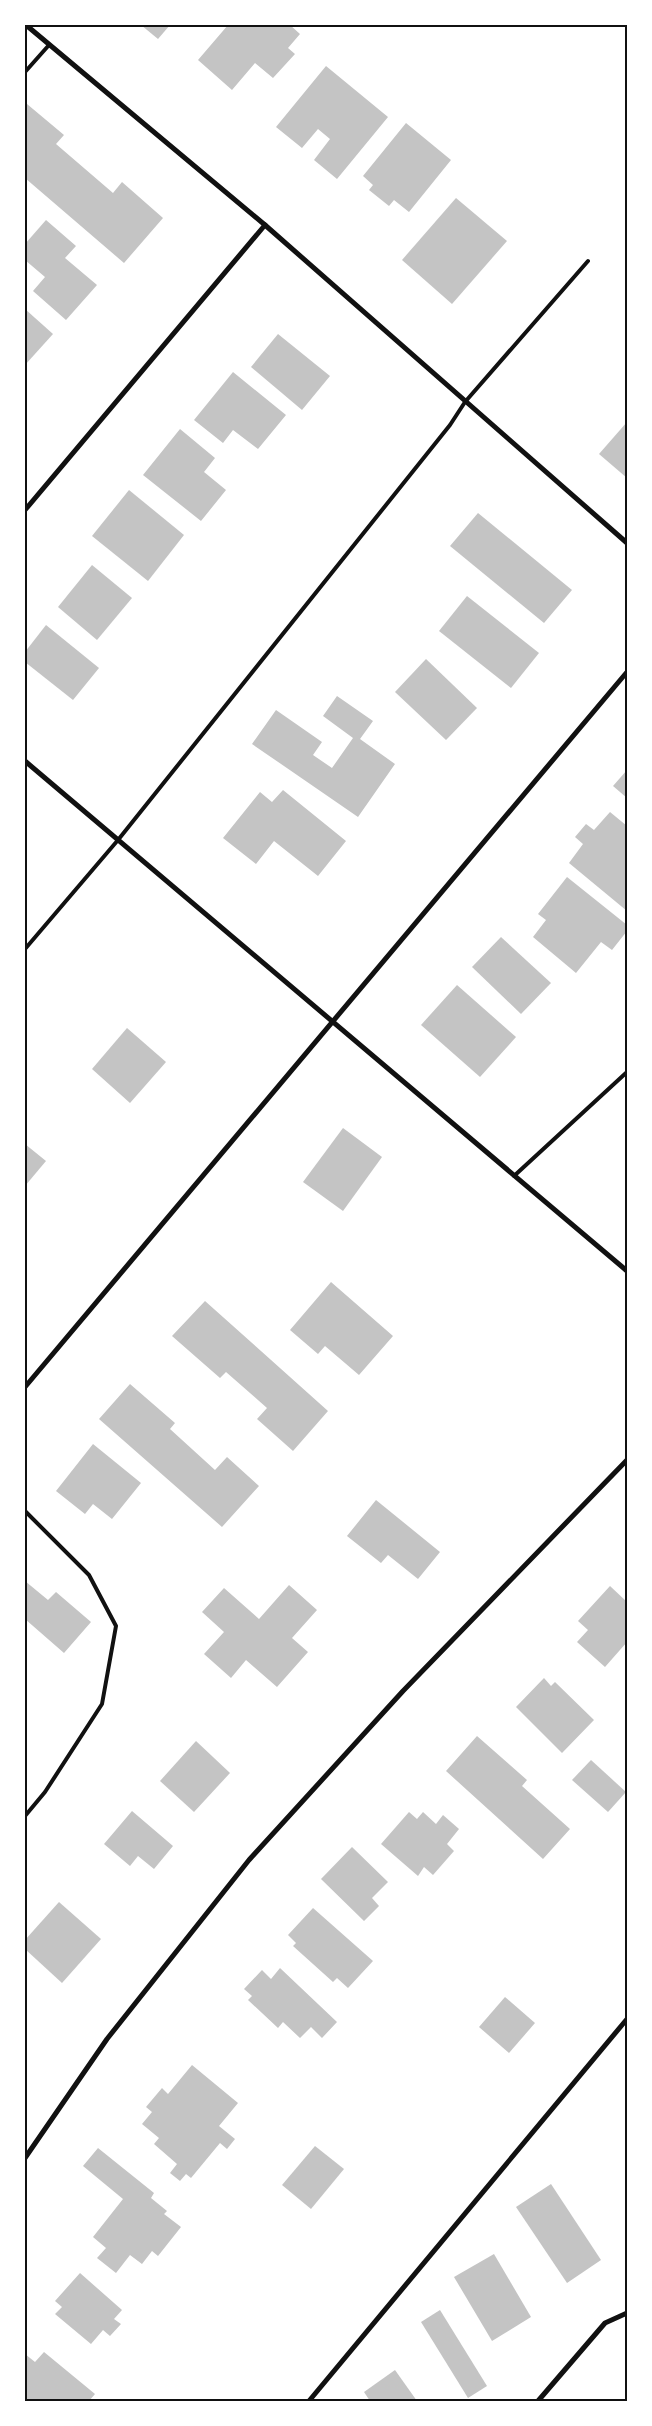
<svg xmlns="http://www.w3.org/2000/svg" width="652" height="2426" font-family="'Nunito Sans',sans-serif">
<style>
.building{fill:#c4c4c4}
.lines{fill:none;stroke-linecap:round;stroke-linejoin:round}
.service{stroke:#111;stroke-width:4}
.minor{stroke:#111;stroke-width:5}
.neatline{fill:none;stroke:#111;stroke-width:2}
</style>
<rect width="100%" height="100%" fill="#fff"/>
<g class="building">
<polygon points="141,25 170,25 158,39"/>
<polygon points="228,25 290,25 300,34 288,48 295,54 273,78 255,63 232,90 198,60"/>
<polygon points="326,66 388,117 337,179 314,160 330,139 318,129 302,148 276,127"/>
<polygon points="27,104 64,135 56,144 113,193 122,182 163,218 124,263 25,178 25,107"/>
<polygon points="406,123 451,160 409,212 394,200 389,206 369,190 373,185 363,176"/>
<polygon points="456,198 507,241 452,304 402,260"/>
<polygon points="46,220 76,246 65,258 97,285 66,320 33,291 45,277 25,260 25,244"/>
<polygon points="25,309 53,334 25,365"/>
<polygon points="278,334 330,376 302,410 251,367"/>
<polygon points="233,372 286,415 258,449 233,430 223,443 194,420"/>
<polygon points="627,422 627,478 599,454"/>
<polygon points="180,429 215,458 204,472 226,490 201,521 143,475"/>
<polygon points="129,490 184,535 148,581 92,536"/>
<polygon points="478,513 572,590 544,623 450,546"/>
<polygon points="92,565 132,598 97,640 58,607"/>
<polygon points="467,596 539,653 511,688 439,631"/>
<polygon points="46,625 99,668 73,700 25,662 25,652"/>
<polygon points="426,659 477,708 446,740 395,692"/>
<polygon points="337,696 373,721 360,739 395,764 358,817 252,744 276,710 322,742 313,755 332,768 353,738 323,716"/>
<polygon points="627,770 627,798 613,786"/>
<polygon points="283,790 346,841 318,876 274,841 256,864 223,838 260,792 272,802"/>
<polygon points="610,812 627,826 627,911 569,863 583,844 575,837 586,824 594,830"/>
<polygon points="567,877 627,925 627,931 612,950 601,942 576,973 533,937 546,920 538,914"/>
<polygon points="501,937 551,983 521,1014 472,967"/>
<polygon points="457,985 516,1037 480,1077 421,1025"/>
<polygon points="127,1028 166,1062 130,1103 92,1069"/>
<polygon points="343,1128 382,1157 343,1211 303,1182"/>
<polygon points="25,1144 46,1161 25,1186"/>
<polygon points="331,1282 393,1336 359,1375 325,1346 318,1354 290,1330"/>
<polygon points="205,1301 328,1411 293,1451 257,1419 267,1408 226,1372 220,1378 172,1336"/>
<polygon points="130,1384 175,1423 170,1429 215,1470 227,1457 259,1486 222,1527 99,1419"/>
<polygon points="93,1444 141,1483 112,1519 93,1504 85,1514 56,1491"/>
<polygon points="376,1500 440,1552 418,1579 388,1555 381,1563 347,1536"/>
<polygon points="25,1581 48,1600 56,1592 91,1622 64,1653 25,1619"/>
<polygon points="289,1585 317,1610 292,1638 308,1652 277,1687 246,1660 231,1678 204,1654 224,1632 202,1612 224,1588 259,1619"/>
<polygon points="610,1586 627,1602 627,1642 605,1667 577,1642 588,1630 578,1621"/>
<polygon points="544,1678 551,1686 555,1682 594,1720 562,1753 516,1707"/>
<polygon points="477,1736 527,1780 522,1786 570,1829 543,1859 446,1771"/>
<polygon points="196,1741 230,1773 194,1812 160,1781"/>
<polygon points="591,1760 626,1792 608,1812 572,1780"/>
<polygon points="132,1811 173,1846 154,1869 138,1856 130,1866 104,1844"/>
<polygon points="409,1812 417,1819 423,1812 436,1824 443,1815 459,1829 447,1844 454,1851 433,1875 424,1867 418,1876 381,1844"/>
<polygon points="352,1847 388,1882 372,1898 379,1906 364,1921 321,1879"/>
<polygon points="59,1902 101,1939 62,1983 25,1949 25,1940"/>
<polygon points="313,1908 373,1961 348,1988 337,1978 333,1982 293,1946 296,1943 288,1935"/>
<polygon points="280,1968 337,2022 322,2038 311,2027 300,2038 283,2022 278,2028 248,2000 252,1996 244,1989 262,1970 271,1979"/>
<polygon points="505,1997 535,2023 509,2053 479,2027"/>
<polygon points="192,2065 238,2103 219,2126 235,2139 227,2149 220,2143 191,2178 186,2174 180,2181 170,2173 177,2164 154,2144 159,2138 142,2124 152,2112 146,2107 162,2088 168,2094"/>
<polygon points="315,2146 344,2169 311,2209 282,2185"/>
<polygon points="98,2148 154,2193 151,2198 167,2211 164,2214 181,2227 158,2256 152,2251 142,2264 130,2255 116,2273 97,2258 106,2248 93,2237 123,2199 83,2166"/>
<polygon points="551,2184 601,2260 567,2283 516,2207"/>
<polygon points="494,2254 531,2317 492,2341 454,2277"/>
<polygon points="80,2273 122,2310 114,2319 121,2324 110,2336 103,2330 91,2344 55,2314 62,2307 55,2301"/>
<polygon points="440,2310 487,2386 468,2398 421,2322"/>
<polygon points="44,2352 95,2394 89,2401 25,2401 25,2354 35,2362"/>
<polygon points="395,2370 417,2401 370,2401 364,2392"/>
</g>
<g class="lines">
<g class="service">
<polyline points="25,72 49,45"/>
<polyline points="25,949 118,840 450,425 465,402 588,261"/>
<polyline points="514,1176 627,1072"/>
<polyline points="25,1511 89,1575 116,1626 102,1704 45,1792 25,1816"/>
</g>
<g class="minor">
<polyline points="26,25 265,225 627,543"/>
<polyline points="25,510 265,225"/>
<polyline points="25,761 627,1271"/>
<polyline points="25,1387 627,672"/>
<polyline points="25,2158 107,2039 249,1860 403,1691 627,1460"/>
<polyline points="309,2401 627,2019"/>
<polyline points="538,2401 605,2323 627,2313"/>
</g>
</g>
<rect width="652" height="2426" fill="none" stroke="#ffffff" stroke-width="52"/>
<rect x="26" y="26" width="600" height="2374" class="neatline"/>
</svg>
